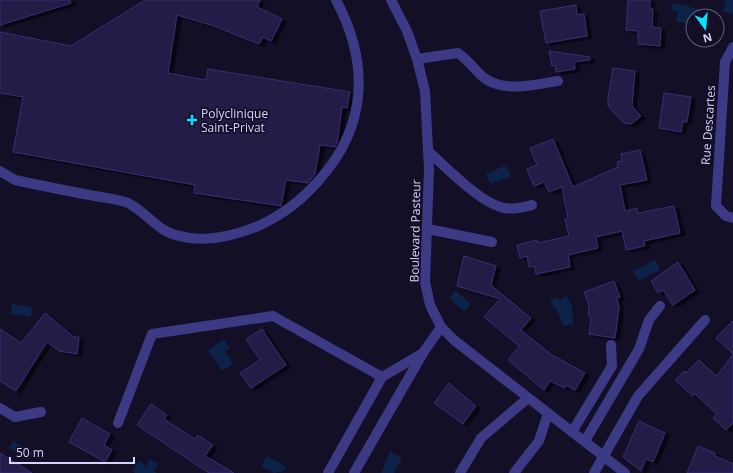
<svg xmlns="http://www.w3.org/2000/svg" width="733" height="473" font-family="'Open Sans',sans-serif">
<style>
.water{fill:#0c2248}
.building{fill:#241b47;stroke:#3b2d73;filter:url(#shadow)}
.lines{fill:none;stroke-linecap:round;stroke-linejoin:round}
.minor{stroke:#3d3a85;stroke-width:10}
.poi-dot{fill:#00e5ff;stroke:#130f26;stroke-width:1.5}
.labels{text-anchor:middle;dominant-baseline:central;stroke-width:3.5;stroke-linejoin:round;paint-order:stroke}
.poi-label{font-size:12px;fill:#d9d4ff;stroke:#130f26;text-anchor:start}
.street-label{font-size:12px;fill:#d9d4ff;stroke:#130f26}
</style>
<defs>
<filter id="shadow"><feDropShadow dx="4.5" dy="2.5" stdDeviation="0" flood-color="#0009"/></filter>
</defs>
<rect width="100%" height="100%" fill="#130f26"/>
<g class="water">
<polygon points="726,0 733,0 733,14 723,12"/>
<polygon points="672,3 704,10 703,16 693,16 693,25 676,21 678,12 671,10"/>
<polygon points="506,165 511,176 490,184 486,174"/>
<polygon points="655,260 660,270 639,281 633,271"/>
<polygon points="456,291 471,304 464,311 449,298"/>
<path d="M566,296C573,303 573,315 573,324L563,326L558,312L551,303V300L556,298L560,300Z"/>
<polygon points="12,304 32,307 31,317 11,314"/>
<polygon points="224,339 230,348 225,351 233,364 222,371 208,350"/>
<polygon points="13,441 33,453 28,460 9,448"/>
<polygon points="390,452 402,458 394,473 381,473"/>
<polygon points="267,456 285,466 285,470 274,473 261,466"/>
<polygon points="150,460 158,464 154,471 157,473 135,473 132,471 139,461 146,466"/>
</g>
<g class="building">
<polygon points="0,0 70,0 71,3 0,25"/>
<polygon points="145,0 260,0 257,7 282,19 271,41 263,37 259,44 214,26 177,15 168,73 206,80 208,69 350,92 347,108 342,107 337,143 335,147 320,145 315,174 308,183 286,180 281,206 194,193 195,185 13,152 23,97 0,93 0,32 71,46"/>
<polygon points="628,0 650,0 650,9 653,9 652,27 661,28 660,46 638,44 638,31 626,30"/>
<polygon points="576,5 577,15 584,14 587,36 546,43 540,11"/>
<polygon points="549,51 590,57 590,60 574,62 575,69 556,72 555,65 552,66"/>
<polygon points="613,68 635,71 632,106 641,116 631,124 624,123 608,106 608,98"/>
<polygon points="664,93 691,97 687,122 683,122 681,132 659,128"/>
<polygon points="553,139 573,187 618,167 617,162 622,161 621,154 640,150 647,180 620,185 625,211 637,208 638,213 674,206 680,233 644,241 645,246 626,250 622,231 596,237 598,248 568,255 570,267 536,274 534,266 529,267 527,256 520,258 517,245 537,240 538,243 569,236 565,219 568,218 562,187 549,192 544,182 534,186 527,169 537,165 530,148"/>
<polygon points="464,256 496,266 491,285 531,318 521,330 552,355 585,373 575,390 566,385 565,388 550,381 544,390 508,360 519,346 484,317 500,299 457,286"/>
<polygon points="678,262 695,290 673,305 663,290 658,293 651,281"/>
<polygon points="614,281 620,297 617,298 619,308 615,338 589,334 591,319 588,313 589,305 584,292"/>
<polygon points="45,313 74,337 79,337 77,354 59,351 47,342 16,391 0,381 0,329 21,343"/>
<polygon points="733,321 733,354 716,338"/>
<polygon points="262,329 286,365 251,388 240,373 260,360 246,339"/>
<polygon points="733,354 733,423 726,430 713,418 717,414 695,394 693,396 675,380 684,371 686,373 699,360 717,376"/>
<polygon points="449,383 476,406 463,424 434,403"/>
<polygon points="151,404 167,415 164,419 195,439 198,435 213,445 205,456 234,473 209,473 137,425"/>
<polygon points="82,418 110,434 104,445 112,450 105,462 69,442"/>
<polygon points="639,421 665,433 653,462 646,459 641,471 623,457"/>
<polygon points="698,446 715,453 715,456 733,464 733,473 687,473"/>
<polygon points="0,453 32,473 0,473"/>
</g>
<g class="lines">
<g class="minor">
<polyline points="391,0 407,31 417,59 425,91 429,169 425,282 430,305 441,327 454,340 625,473"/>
<polyline points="733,47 725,62 716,206 726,216 733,218"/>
<path d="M417,59L458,53C468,60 474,69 483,77C503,93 534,85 558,81"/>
<path d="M428,151C446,167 482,205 505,208C514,210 523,207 532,205"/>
<path d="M0,171L15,180C42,186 68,191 95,196C105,198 118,199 128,203C142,210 151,222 164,230C170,234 183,237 190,238C212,241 238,234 258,226C283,215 303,199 320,179C368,125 369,62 336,0"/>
<polyline points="428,229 492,242"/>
<polyline points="0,408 15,417 41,412"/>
<polyline points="118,423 152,334 273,316 382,377 423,353"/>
<polyline points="572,432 612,366 611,345"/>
<polyline points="585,441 639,349 649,320 660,306"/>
<polyline points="328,473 382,377"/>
<polyline points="354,473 423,353 441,327"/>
<polyline points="460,473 481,438 528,398"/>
<polyline points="514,473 539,441 548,413"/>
<polyline points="594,473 638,396 705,320"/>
</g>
</g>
<path class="poi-dot" d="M190 114h4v4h4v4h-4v4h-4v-4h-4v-4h4z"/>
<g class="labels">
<g class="poi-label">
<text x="201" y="113">Polyclinique<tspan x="201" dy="14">Saint-Privat</tspan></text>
</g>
<g class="street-label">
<text transform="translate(708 125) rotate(-86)">Rue Descartes</text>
<text transform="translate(415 231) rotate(-89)">Boulevard Pasteur</text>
</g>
</g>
<g transform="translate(705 28) rotate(165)"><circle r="19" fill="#130f26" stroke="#625e7d"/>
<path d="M0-3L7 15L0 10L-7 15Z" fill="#00e5ff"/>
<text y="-6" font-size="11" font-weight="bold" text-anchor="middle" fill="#d9d4ff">N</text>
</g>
<path d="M10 457v6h124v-6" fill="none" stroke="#d9d4ff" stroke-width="2"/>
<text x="16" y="457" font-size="12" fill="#d9d4ff" stroke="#130f26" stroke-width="3" paint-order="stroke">50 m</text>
</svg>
